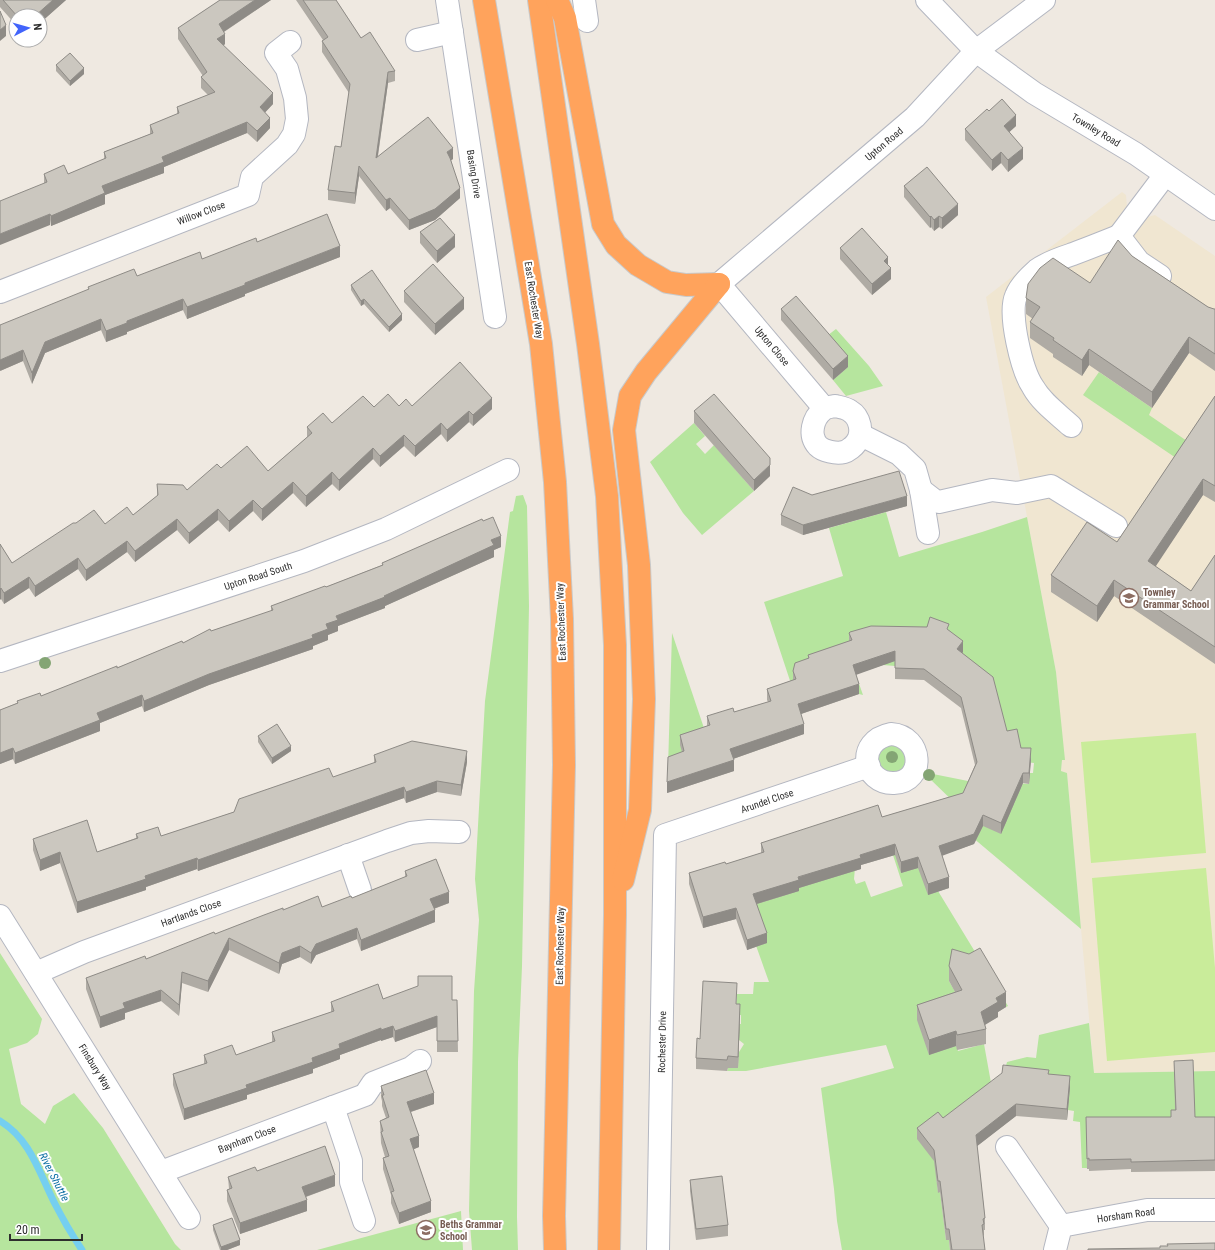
<svg xmlns="http://www.w3.org/2000/svg" width="1215" height="1250" font-family="'Roboto Condensed',sans-serif">
<style>
.education{fill:#f0e6d1}
.green{fill:#b6e59e}
.pitch{fill:#c9ec9a}
.lines{fill:none;stroke-linecap:round;stroke-linejoin:round}
.stream{stroke:#75cff0;stroke-width:7}
.minor-casing{stroke:#b4b7c1;stroke-width:24}
.highway-casing{stroke:#c9c9c9;stroke-width:24}
.minor{stroke:#fff;stroke-width:22}
.highway{stroke:#ffa35c;stroke-width:22}
.tree{fill:#84a574}
.wall{fill:#afaba4}
.shaded-wall{fill:#8e8b86}
.building{fill:#cbc7bf;stroke:#8e8b86}
.labels{text-anchor:middle;dominant-baseline:central;stroke-width:4;stroke-linejoin:round;paint-order:stroke}
.street-label{font-size:10px;fill:#2e2e2e;stroke:#fff}
.education-label{font-size:10px;font-weight:bold;fill:#785e54;stroke:#fff;text-anchor:start}
.water-label{font-size:11px;font-style:italic;fill:#0d6fa3;stroke:#fff}
</style>
<rect width="100%" height="100%" fill="#efe9e1"/>
<polygon class="education" points="1122,192 1126,195 1127,208 1141,219 1155,215 1215,256 1215,1071 1094,1073 1067,773 1061,771 1062,760 1064,760 1056,672 986,297"/>
<g class="green">
<polygon points="836,329 869,366 883,386 846,396 833,380 848,367 823,339"/>
<polygon points="1099,372 1152,408 1149,415 1187,441 1176,458 1083,395"/>
<polygon points="694,423 705,436 696,444 705,454 714,445 754,491 702,535 683,513 650,462"/>
<polygon points="523,495 527,506 529,606 522,966 518,1062 517,1217 518,1250 472,1250 469,1211 474,991 479,920 475,879 485,701 510,512 513,511 516,496"/>
<polygon points="886,512 899,557 982,532 1027,517 1056,672 1065,760 1062,760 1061,771 1067,773 1081,929 972,837 983,825 1005,782 1029,784 1030,773 1033,773 1034,763 1006,760 997,693 983,701 895,666 883,665 873,636 865,633 849,639 856,675 863,695 859,694 846,653 794,684 803,713 801,714 764,602 843,576 829,528"/>
<polygon points="672,633 711,749 683,754 668,768"/>
<polygon points="895,743 907,755 904,770 888,775 876,765 880,749"/>
<polygon points="928,773 973,782 961,809 927,776"/>
<polygon points="892,852 920,867 938,891 1008,1006 1006,1007 951,969 949,981 972,1022 952,1034 958,1051 984,1044 995,1105 938,1143 936,1175 938,1192 940,1192 946,1240 949,1240 950,1250 842,1250 837,1221 834,1189 821,1088 894,1068 886,1045 746,1071 727,1071 728,1068 738,1068 739,1052 744,1044 734,1036 734,1024 741,1024 741,1015 733,1015 736,1005 737,994 753,994 754,982 769,982 749,926 746,907 796,882 856,857 854,879 856,884 865,881 871,897 903,886"/>
<polygon points="0,953 42,1019 38,1034 27,1043 9,1049 21,1104 45,1124 53,1106 74,1093 103,1128 175,1244 181,1250 0,1250"/>
<polygon points="1089,1023 1094,1073 1215,1071 1215,1127 1086,1129 1087,1168 1082,1168 1080,1122 1073,1121 1074,1111 1068,1110 1003,1077 1007,1062 1027,1057 1036,1058 1039,1035"/>
<polygon points="461,1211 463,1250 317,1250"/>
</g>
<g class="pitch">
<polygon points="1196,733 1206,853 1091,863 1081,742"/>
<polygon points="1206,868 1215,968 1215,1052 1107,1061 1092,878"/>
</g>
<g class="lines">
<path class="stream" d="M0,1121C30,1139 39,1172 54,1202C62,1218 72,1235 82,1250"/>
<g class="minor-casing">
<g id="minor">
<polyline points="447,0 495,317"/>
<polyline points="584,0 587,21"/>
<polyline points="927,0 976,51 1034,93 1136,154 1215,209"/>
<polyline points="417,40 452,32"/>
<polyline points="1160,276 1139,262 1119,236 1165,175"/>
<polyline points="0,292 248,195 252,177 287,145 294,134 297,119 295,98 287,69 276,53 290,42"/>
<path d="M835,406C839,407 846,408 850,411C860,417 864,433 856,443C854,446 848,451 844,452C836,454 823,451 818,446C808,435 813,418 823,410C826,407 831,407 835,406Z"/>
<polyline points="824,408 719,284 915,117 976,51 1044,0"/>
<path d="M1071,426C1058,414 1042,403 1033,387C1022,371 1008,314 1016,296C1020,286 1029,277 1037,270C1048,262 1061,258 1073,254C1089,248 1104,242 1119,236"/>
<polyline points="861,435 899,454 915,469 921,490 928,533"/>
<polyline points="921,490 934,500 939,502 992,490 1017,493 1051,486 1116,526"/>
<polyline points="0,661 304,561 386,529 508,470"/>
<path d="M891,734C923,736 926,782 894,783C863,784 855,741 891,734Z"/>
<polyline points="348,855 360,890"/>
<polyline points="0,916 189,1218"/>
<polyline points="36,973 84,952 387,841 411,833 429,831 459,832"/>
<polyline points="333,1107 365,1095 373,1083 411,1068 420,1061"/>
<polyline points="1007,1147 1061,1226"/>
<polyline points="161,1172 333,1107 351,1161 351,1182 364,1221"/>
<polyline points="658,1250 665,835 869,766"/>
<polyline points="1055,1250 1061,1226 1147,1210 1215,1210"/>
</g>
</g>
<g class="highway-casing">
<g id="highway">
<polyline points="484,0 541,344 555,482 562,619 564,765 554,1216 555,1250"/>
<polyline points="539,0 588,344 607,496 615,645 615,915 609,1250"/>
<polyline points="557,0 565,18 603,224 616,245 638,265 667,282 686,285 719,284"/>
<polyline points="623,880 640,810 644,699 639,565 624,430 630,396 646,372 719,284"/>
</g>
</g>
<use href="#minor" class="minor"/>
<use href="#highway" class="highway"/>
</g>
<g class="tree">
<circle cx="45" cy="663" r="6"/>
<circle cx="892" cy="757" r="6"/>
<circle cx="929" cy="775" r="6"/>
</g>
<g class="wall">
<polygon points="0,0 66,0 40,23 40,16 16,16 16,25 0,7"/>
<polygon points="220,0 271,0 224,32 225,44 223,46 273,104 265,112 270,128 257,142 247,133 164,167 164,173 105,195 105,204 51,226 44,183 44,174 68,174 104,159 104,152 150,134 150,125 177,114 177,107 208,95 201,88 201,77 203,76 178,39 178,28"/>
<polygon points="296,0 336,0 361,38 395,71 395,81 388,83 378,156 453,159 451,160 460,198 435,220 409,230 390,208 386,211 359,176 355,204 328,200 328,190 341,147 349,93 322,52 322,41 323,40"/>
<polygon points="56,65 84,74 70,86 56,71"/>
<polygon points="989,111 1016,126 1009,132 1023,159 1008,172 1001,163 992,171 965,140 965,129"/>
<polygon points="904,186 958,215 942,229 939,227 934,231 931,227 930,228 904,197"/>
<polygon points="420,232 455,247 437,263 420,243"/>
<polygon points="257,242 340,257 245,294 245,296 187,319 183,310 127,332 127,334 106,342 101,330 45,353 32,384 23,361 0,371 88,290 88,287 137,276 202,259"/>
<polygon points="840,248 888,265 891,279 872,295 840,259"/>
<polygon points="1132,256 1208,307 1214,309 1215,309 1215,371 1189,353 1152,408 1089,365 1082,376 1053,357 1053,354 1030,338 1030,322 1033,319 1026,314 1026,298 1090,283"/>
<polygon points="351,285 402,320 389,332 364,304 361,306 351,290"/>
<polygon points="404,291 464,309 435,335 404,302"/>
<polygon points="781,309 848,367 833,380 781,320"/>
<polygon points="1215,396 1215,502 1203,495 1155,566 1191,591 1215,555 1215,664 1114,596 1097,622 1051,592 1051,575 1117,542"/>
<polygon points="399,406 492,409 473,426 469,422 447,442 441,434 415,457 404,446 380,467 373,459 339,491 332,484 306,507 293,493 262,521 253,511 229,532 218,520 189,544 177,530 135,562 127,552 86,581 78,569 35,597 29,588 4,604 1,599 0,544 12,563 105,524 133,515 157,496 157,484 187,490 221,468 268,471 307,437 307,427 332,423 374,407"/>
<polygon points="694,411 770,476 754,491 694,423"/>
<polygon points="812,495 907,506 803,535 781,525 781,515"/>
<polygon points="483,521 501,547 494,550 494,557 385,606 385,608 338,626 338,631 328,635 328,640 313,646 313,649 209,685 144,712 142,706 100,723 100,731 15,764 13,759 0,764 0,710 17,703 17,701 41,696 183,643 211,631 271,611 271,606 326,587 382,565 382,563"/>
<polygon points="949,630 963,652 962,653 1007,731 1031,759 1029,784 1023,783 1001,834 983,826 974,844 942,855 949,888 928,895 918,868 901,873 895,855 861,865 861,869 799,888 799,891 757,904 767,943 747,950 736,919 703,928 689,884 689,873 726,864 761,853 761,843 882,817 963,793 975,765 961,708 924,680 895,679 895,661 856,674 859,694 801,714 804,734 733,759 734,771 667,793 682,752 680,745 680,735 707,726 707,716 734,712 768,702 767,700 767,689 793,680 793,671 808,658 808,655 849,641 849,633"/>
<polygon points="258,736 291,751 272,764 258,742"/>
<polygon points="374,755 467,762 461,796 437,792 406,803 404,798 198,871 197,869 146,887 146,890 77,913 60,863 40,871 33,850 33,839 97,852 136,838 136,834 161,836 234,812 374,763"/>
<polygon points="405,871 449,903 434,909 435,922 361,951 357,939 316,955 311,964 300,957 282,964 279,974 229,950 208,992 182,983 179,1016 161,1001 125,1013 125,1019 100,1028 86,989 86,978 146,959 283,910 322,907 352,898 405,877"/>
<polygon points="949,966 1006,1007 998,1012 998,1017 985,1025 986,1029 986,1044 957,1050 956,1046 929,1055 917,1020 917,1005 955,992 949,981"/>
<polygon points="383,999 457,1000 458,1052 437,1052 437,1027 395,1042 393,1037 381,1041 381,1040 340,1055 340,1059 313,1069 313,1073 247,1095 247,1099 184,1120 173,1085 173,1074 204,1064 204,1055 236,1055 272,1042 272,1032 331,1012 331,1002"/>
<polygon points="736,1004 740,1015 738,1068 728,1068 727,1071 696,1069 696,1058 700,1039"/>
<polygon points="1174,1061 1195,1117 1215,1117 1215,1171 1131,1172 1131,1169 1089,1171 1089,1169 1087,1169 1086,1117 1171,1117 1175,1110"/>
<polygon points="1049,1074 1070,1087 1067,1120 1016,1116 977,1146 985,1218 985,1230 984,1230 984,1235 983,1236 985,1250 950,1250 949,1240 946,1240 940,1192 938,1193 934,1161 917,1139 917,1128"/>
<polygon points="381,1086 434,1104 411,1112 419,1147 413,1149 431,1212 399,1224 391,1203 391,1195 383,1169 383,1158 385,1157 381,1143 380,1121 386,1118 382,1106 382,1101 381,1097"/>
<polygon points="257,1171 335,1186 306,1197 307,1211 240,1234 227,1201 227,1190 229,1189 228,1177"/>
<polygon points="690,1180 728,1225 728,1236 696,1240 690,1191"/>
<polygon points="213,1225 240,1245 227,1250 220,1250 213,1230"/>
</g>
<g class="shaded-wall">
<polygon points="53,0 66,0 40,23 40,16 35,16"/>
<polygon points="255,0 271,0 219,35 219,24"/>
<polygon points="6,25 6,36 0,41 0,30"/>
<polygon points="225,34 225,44 217,50 217,39"/>
<polygon points="84,68 84,74 70,86 70,81"/>
<polygon points="388,72 388,83 376,168 376,158"/>
<polygon points="273,93 273,104 260,118 260,107"/>
<polygon points="1016,115 1016,126 1004,137 1004,126"/>
<polygon points="270,118 270,128 257,142 257,131"/>
<polygon points="247,122 247,133 164,167 164,173 105,195 105,204 51,226 51,216 102,186 162,157"/>
<polygon points="453,148 453,159 447,163 447,152"/>
<polygon points="1023,148 1023,159 1008,172 1008,160"/>
<polygon points="1001,152 1001,163 992,171 992,160"/>
<polygon points="359,166 359,176 355,204 355,193"/>
<polygon points="460,188 460,198 435,220 409,230 409,220"/>
<polygon points="390,198 390,208 386,211 386,200"/>
<polygon points="958,204 958,215 942,229 942,218"/>
<polygon points="50,214 50,225 0,245 0,234"/>
<polygon points="931,216 931,227 930,228 930,217"/>
<polygon points="939,216 939,227 934,231 934,220"/>
<polygon points="455,235 455,247 437,263 437,251"/>
<polygon points="340,246 340,257 245,294 245,296 187,319 187,307 245,283"/>
<polygon points="888,257 888,268 884,261"/>
<polygon points="891,268 891,279 872,295 872,284"/>
<polygon points="464,298 464,309 435,335 435,324"/>
<polygon points="183,299 183,310 127,332 127,334 106,342 106,331 127,321"/>
<polygon points="364,299 364,304 361,306 361,301"/>
<polygon points="402,314 402,320 389,332 389,327"/>
<polygon points="101,319 101,330 45,353 32,384 32,373 45,342"/>
<polygon points="1189,337 1189,353 1152,408 1152,392"/>
<polygon points="1089,349 1089,365 1082,376 1082,360"/>
<polygon points="23,350 23,361 0,371 0,360"/>
<polygon points="848,356 848,367 833,380 833,369"/>
<polygon points="492,398 492,409 473,426 473,415"/>
<polygon points="469,411 469,422 447,442 447,430"/>
<polygon points="441,423 441,434 415,457 415,446"/>
<polygon points="404,435 404,446 380,467 380,456"/>
<polygon points="373,448 373,459 339,491 339,480"/>
<polygon points="770,465 770,476 754,491 754,480"/>
<polygon points="332,472 332,484 306,507 306,496"/>
<polygon points="1203,479 1203,495 1148,578 1148,561"/>
<polygon points="293,482 293,493 262,521 262,509"/>
<polygon points="907,496 907,506 803,535 803,525"/>
<polygon points="253,500 253,511 229,532 229,521"/>
<polygon points="218,509 218,520 189,544 189,533"/>
<polygon points="177,519 177,530 135,562 135,551"/>
<polygon points="501,536 501,547 494,550 494,557 385,606 385,608 338,626 338,631 328,635 328,640 313,646 313,649 209,685 144,712 144,701 209,674 312,635 326,624 336,616 384,596 491,540"/>
<polygon points="127,541 127,552 86,581 86,570"/>
<polygon points="78,558 78,569 35,597 35,586"/>
<polygon points="29,577 29,588 4,604 4,593"/>
<polygon points="1114,580 1114,596 1097,622 1097,606"/>
<polygon points="1,588 1,599 0,600 0,589"/>
<polygon points="963,641 963,652 957,660 957,649"/>
<polygon points="895,651 895,661 853,676 853,665"/>
<polygon points="859,684 859,694 798,715 798,704"/>
<polygon points="142,695 142,706 100,723 100,731 15,764 15,753 97,713"/>
<polygon points="804,724 804,734 730,760 730,749"/>
<polygon points="291,746 291,751 272,764 272,758"/>
<polygon points="13,748 13,759 0,764 0,753"/>
<polygon points="1031,748 1031,759 1029,784 1029,773"/>
<polygon points="467,751 467,762 461,796 461,785"/>
<polygon points="734,760 734,771 667,793 667,782"/>
<polygon points="1023,773 1023,783 1001,834 1001,823"/>
<polygon points="437,781 437,792 406,803 406,792"/>
<polygon points="404,787 404,798 198,871 198,860"/>
<polygon points="983,815 983,826 974,844 939,857 939,846"/>
<polygon points="895,844 895,855 861,865 861,869 799,888 799,891 753,905 753,894 860,855"/>
<polygon points="60,852 60,863 40,871 40,860"/>
<polygon points="918,857 918,868 901,873 901,862"/>
<polygon points="197,858 197,869 146,887 146,890 77,913 77,902 145,876"/>
<polygon points="949,877 949,888 928,895 928,884"/>
<polygon points="449,892 449,903 430,910 430,899"/>
<polygon points="736,908 736,919 703,928 703,917"/>
<polygon points="435,910 435,922 361,951 361,940"/>
<polygon points="357,928 357,939 316,955 311,964 311,953 316,944"/>
<polygon points="767,933 767,943 747,950 747,940"/>
<polygon points="229,938 229,950 208,992 208,981"/>
<polygon points="300,946 300,957 282,964 279,974 279,963 282,953"/>
<polygon points="182,972 182,983 179,1016 179,1005"/>
<polygon points="161,990 161,1001 125,1013 125,1019 100,1028 100,1017 123,1003"/>
<polygon points="1006,992 1006,1007 998,1012 998,1017 981,1027 981,1012 996,998"/>
<polygon points="740,1004 740,1015 738,1068 738,1057"/>
<polygon points="437,1016 437,1027 395,1042 395,1031"/>
<polygon points="393,1026 393,1037 381,1041 381,1030"/>
<polygon points="381,1028 381,1040 340,1055 340,1059 313,1069 313,1073 247,1095 247,1099 184,1120 184,1109 312,1058 339,1044"/>
<polygon points="956,1031 956,1046 929,1055 929,1040"/>
<polygon points="1070,1076 1070,1087 1067,1120 1067,1109"/>
<polygon points="434,1093 434,1104 407,1113 407,1102"/>
<polygon points="1016,1104 1016,1116 976,1147 976,1135"/>
<polygon points="419,1136 419,1147 410,1151 410,1139"/>
<polygon points="335,1175 335,1186 302,1198 302,1187"/>
<polygon points="307,1200 307,1211 240,1234 240,1223"/>
<polygon points="431,1201 431,1212 399,1224 399,1213"/>
<polygon points="240,1240 240,1245 227,1250 221,1250 221,1247"/>
</g>
<g class="building">
<polygon points="3,0 53,0 35,16 17,16"/>
<polygon points="220,0 255,0 219,24 225,34 217,39 273,93 260,107 270,118 257,131 247,122 191,145 162,157 164,162 102,186 105,193 51,216 50,214 0,234 0,201 47,182 44,174 64,165 68,174 106,158 104,152 153,133 150,125 179,113 177,107 215,92 201,77 207,72 178,28"/>
<polygon points="303,0 336,0 361,38 370,32 395,71 388,72 376,158 428,117 453,148 447,152 450,158 460,188 435,209 409,220 390,198 386,200 359,166 355,193 328,190 335,146 341,147 350,84 322,41 328,37"/>
<polygon points="0,11 6,25 0,30"/>
<polygon points="70,53 84,68 70,81 56,65"/>
<polygon points="1002,99 1016,115 1004,126 1023,148 1008,160 1001,152 992,160 965,129 987,109 989,111"/>
<polygon points="927,167 958,204 942,218 939,216 934,220 931,216 930,217 904,186"/>
<polygon points="327,214 340,246 245,283 245,285 187,307 183,299 127,321 127,323 106,331 101,319 45,342 32,373 23,350 0,360 0,325 89,289 88,287 134,269 137,276 200,252 202,259 256,238 257,242"/>
<polygon points="440,218 455,235 437,251 420,232"/>
<polygon points="862,228 888,257 884,261 891,268 872,284 840,248"/>
<polygon points="1118,240 1132,256 1208,307 1214,309 1215,309 1215,354 1189,337 1152,392 1089,349 1082,360 1053,340 1054,338 1030,322 1040,307 1026,298 1028,284 1040,268 1053,258 1090,283"/>
<polygon points="433,264 464,298 435,324 404,291"/>
<polygon points="372,270 402,314 389,327 364,299 361,301 351,285"/>
<polygon points="796,296 848,356 833,369 781,309"/>
<polygon points="460,362 492,398 473,415 469,411 447,430 441,423 415,446 404,435 380,456 373,448 339,480 332,472 306,496 293,482 262,509 253,500 229,521 218,509 189,533 177,519 135,551 127,541 86,570 78,558 35,586 29,577 4,593 1,588 0,589 0,544 12,563 73,523 76,523 94,510 105,524 127,507 133,515 158,495 157,484 183,485 187,490 217,464 221,468 247,446 268,471 312,433 307,427 323,413 332,423 363,396 374,407 388,394 399,406 406,399 412,406"/>
<polygon points="714,394 770,458 770,465 754,480 694,411"/>
<polygon points="1215,396 1215,486 1203,479 1148,561 1191,591 1215,555 1215,647 1114,580 1097,606 1051,575 1087,522 1117,542"/>
<polygon points="899,471 907,496 803,525 781,515 793,487 812,495"/>
<polygon points="493,517 501,536 491,540 494,545 384,596 385,597 336,616 338,620 326,624 328,629 312,635 313,638 209,674 144,701 142,695 97,713 100,720 15,753 13,748 0,753 0,710 18,703 17,701 40,693 41,696 117,666 117,668 182,641 183,643 210,629 211,631 273,610 271,606 325,586 326,587 383,565 382,563 482,519 483,521"/>
<polygon points="930,617 949,624 947,629 963,641 957,649 993,677 1007,731 1017,729 1021,748 1031,748 1029,773 1023,773 1001,823 983,815 974,834 939,846 949,877 928,884 918,857 901,862 895,844 860,855 861,858 798,877 799,880 753,894 767,933 747,940 736,908 703,917 689,873 725,862 726,864 764,852 761,843 878,805 882,817 963,793 977,762 961,697 924,669 895,668 895,651 853,665 859,684 798,704 804,724 730,749 734,760 667,782 668,757 684,751 680,735 710,725 707,716 733,708 734,712 771,701 767,689 796,679 793,671 795,663 809,658 808,655 852,640 849,633 850,632 871,626 927,627"/>
<polygon points="277,724 291,746 272,758 258,736"/>
<polygon points="412,741 467,751 461,785 437,781 406,792 404,787 198,860 197,858 145,876 146,879 77,902 60,852 40,860 33,839 87,820 97,852 138,838 136,834 158,827 161,836 234,812 239,799 329,768 333,777 376,762 374,755"/>
<polygon points="436,859 449,892 430,899 435,910 361,940 357,928 316,944 311,953 300,946 282,953 279,963 229,938 208,981 182,972 179,1005 161,990 123,1003 125,1008 100,1017 86,978 145,956 146,959 214,932 215,934 264,915 283,908 283,910 318,896 322,907 351,896 352,898 407,876 405,871"/>
<polygon points="980,948 1006,992 996,998 998,1002 981,1012 986,1029 957,1035 956,1031 929,1040 917,1005 962,990 949,966 952,949 969,954"/>
<polygon points="418,976 452,976 452,1000 457,1000 458,1041 437,1041 437,1016 395,1031 393,1026 381,1030 381,1028 339,1044 340,1048 312,1058 313,1062 246,1085 247,1088 184,1109 173,1074 207,1063 204,1055 232,1045 236,1055 275,1041 272,1032 334,1011 331,1002 378,984 383,999 418,986"/>
<polygon points="703,981 737,983 736,1004 740,1004 738,1057 728,1056 727,1060 696,1058 697,1038 700,1039"/>
<polygon points="1193,1060 1195,1117 1215,1117 1215,1160 1131,1162 1131,1159 1089,1160 1089,1158 1087,1159 1086,1117 1171,1117 1171,1110 1176,1110 1174,1061"/>
<polygon points="1003,1065 1049,1070 1048,1074 1070,1076 1067,1109 1016,1104 976,1135 985,1218 983,1219 984,1224 982,1225 985,1250 952,1250 949,1229 946,1229 940,1181 938,1181 934,1150 917,1128 938,1112 943,1118 1002,1073"/>
<polygon points="426,1070 434,1093 407,1102 419,1136 410,1139 431,1201 399,1213 391,1192 394,1191 383,1158 389,1156 381,1132 383,1131 380,1121 389,1117 382,1095 384,1095 381,1086"/>
<polygon points="325,1146 335,1175 302,1187 307,1200 240,1223 227,1190 232,1188 228,1177 255,1167 257,1171"/>
<polygon points="722,1176 728,1225 696,1229 690,1180"/>
<polygon points="232,1218 240,1240 221,1247 213,1225"/>
<polygon points="1215,1243 1215,1250 1088,1250 1088,1249 1160,1248 1160,1246 1168,1246 1167,1244"/>
</g>
<defs>
<g id="school-ring" transform="scale(1)"><circle r="9.5" fill="#fff" stroke="#8d6e63" stroke-width="1.5"/><path d="M0-5L7-2L0 1L-7-2ZM-4 1L0 2.5L4 1V4Q0 6-4 4Z" fill="#8d6e63"/></g>
</defs>
<g fill-rule="evenodd">
<use href="#school-ring" x="1129" y="598"/>
<use href="#school-ring" x="426" y="1230"/>
</g>
<g class="labels">
<g class="street-label">
<text transform="translate(1096 130) rotate(31)">Townley Road</text>
<text transform="translate(884 144) rotate(-40)">Upton Road</text>
<text transform="translate(474 174) rotate(81)">Basing Drive</text>
<text transform="translate(201 213) rotate(-21)">Willow Close</text>
<text transform="translate(534 300) rotate(81)">East Rochester Way</text>
<text transform="translate(772 346) rotate(50)">Upton Close</text>
<text transform="translate(258 576) rotate(-18)">Upton Road South</text>
<text transform="translate(561 622) rotate(-92)">East Rochester Way</text>
<text transform="translate(767 801) rotate(-19)">Arundel Close</text>
<text transform="translate(191 913) rotate(-20)">Hartlands Close</text>
<text transform="translate(560 946) rotate(-89)">East Rochester Way</text>
<text transform="translate(662 1042) rotate(-89)">Rochester Drive</text>
<text transform="translate(95 1067) rotate(58)">Finsbury Way</text>
<text transform="translate(247 1139) rotate(-21)">Baynham Close</text>
<text transform="translate(1126 1215) rotate(-8)">Horsham Road</text>
</g>
<g class="education-label">
<text x="1143" y="592">Townley<tspan x="1143" dy="12">Grammar School</tspan></text>
<text x="440" y="1224">Beths Grammar<tspan x="440" dy="12">School</tspan></text>
</g>
<g class="water-label">
<text transform="translate(54 1177) rotate(63)">River Shuttle</text>
</g>
</g>
<g transform="translate(28 28) rotate(84)"><circle r="19" fill="#ffffff" stroke="#ababab"/>
<path d="M0-3L7 15L0 10L-7 15Z" fill="#4264fb"/>
<text y="-6" font-size="11" font-weight="bold" text-anchor="middle" fill="#2e2e2e">N</text>
</g>
<path d="M10 1234v6h72v-6" fill="none" stroke="#2e2e2e" stroke-width="2"/>
<text x="16" y="1234" font-size="12" fill="#2e2e2e" stroke="#ffffff" stroke-width="3" paint-order="stroke">20 m</text>
</svg>
